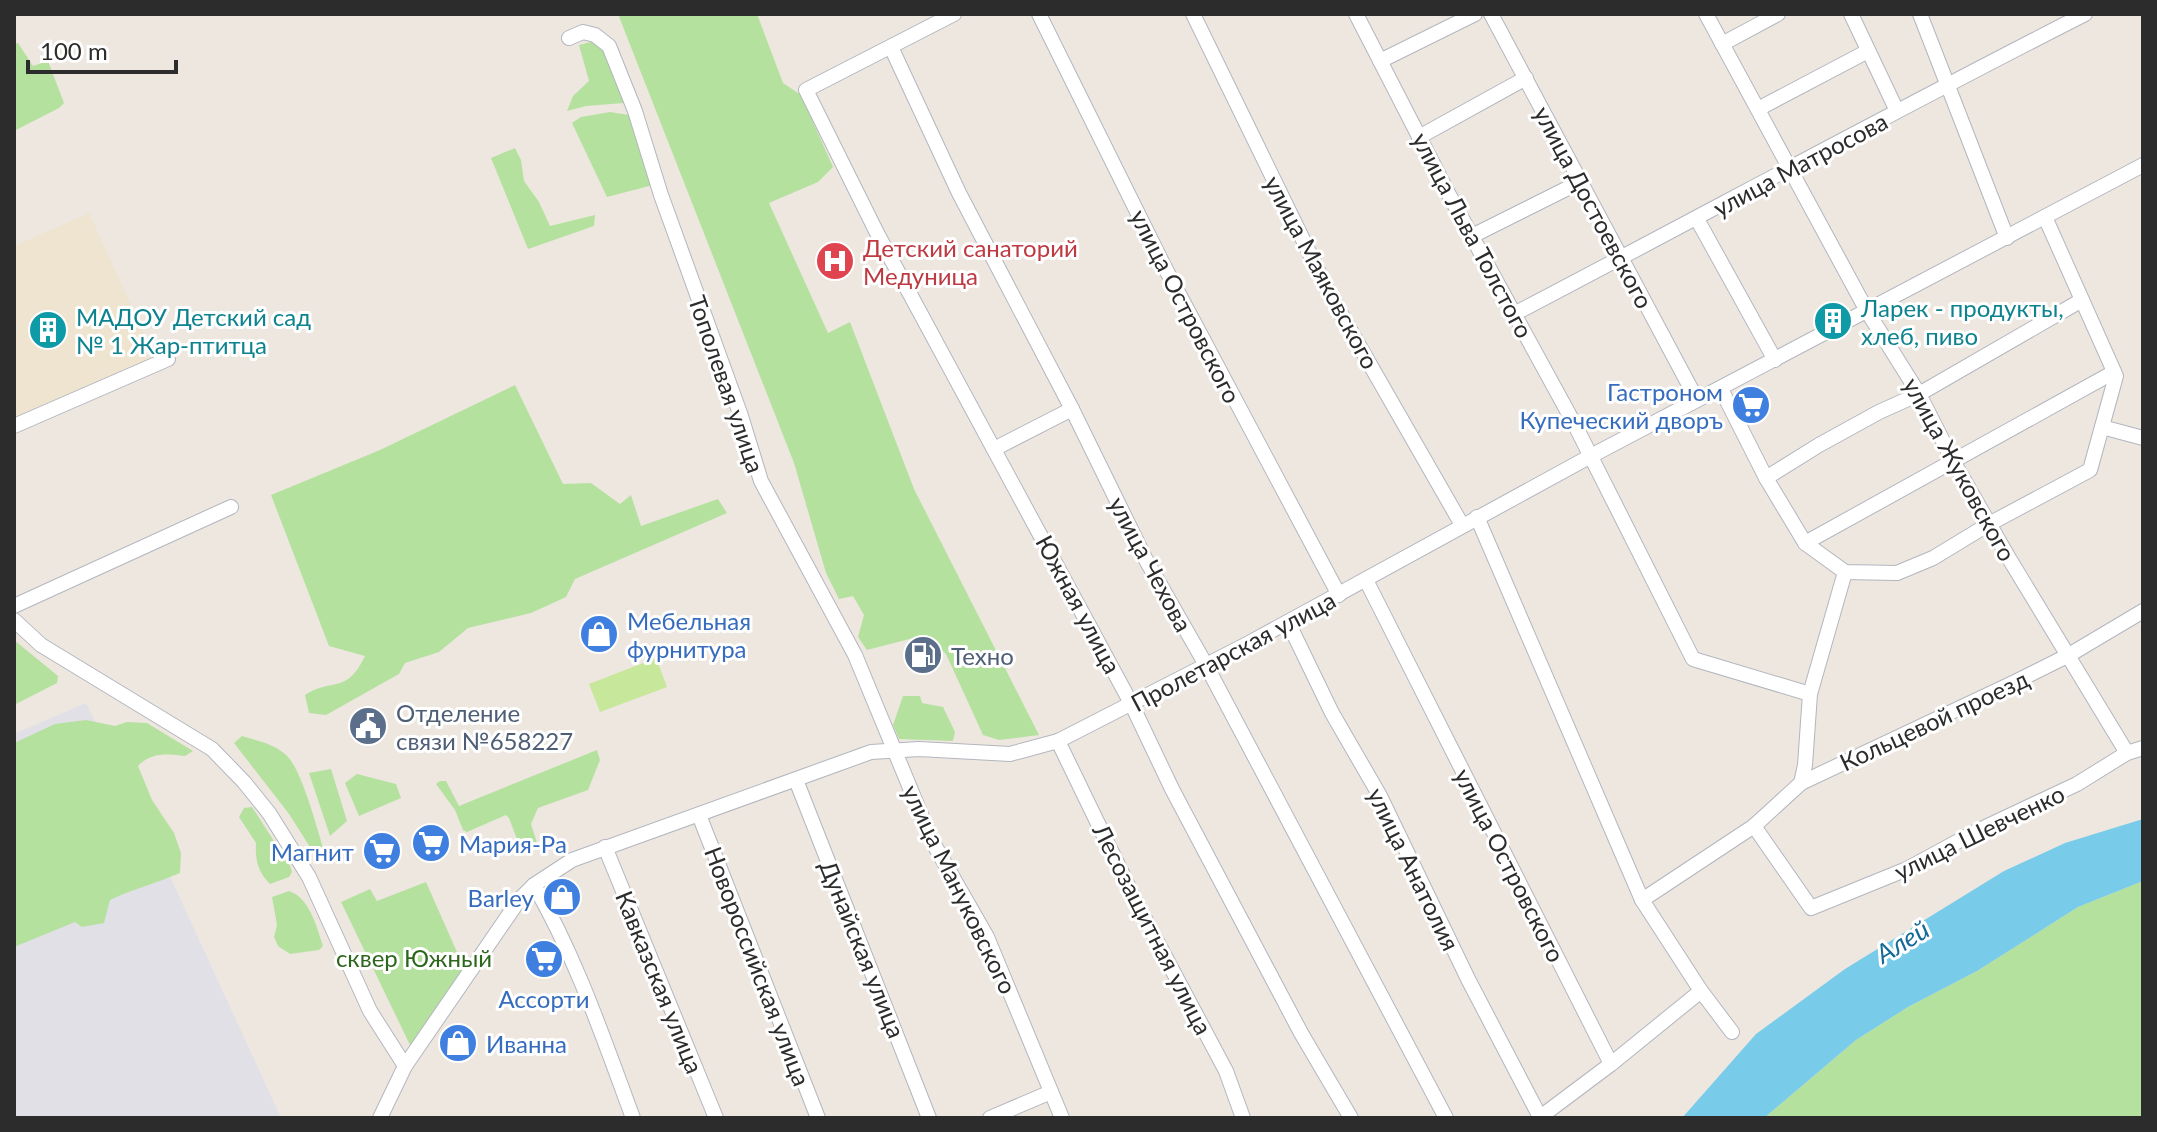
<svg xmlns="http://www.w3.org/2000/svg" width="2157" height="1132" font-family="Lato,sans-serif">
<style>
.industrial{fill:#e1e0e6}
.education{fill:#eee4d0}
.green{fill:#b5e19f}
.pitch{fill:#c7e79b}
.water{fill:#78cbe9}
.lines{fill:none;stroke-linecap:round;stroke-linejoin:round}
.minor-casing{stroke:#b3b6bf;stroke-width:16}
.minor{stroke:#fff;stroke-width:14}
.labels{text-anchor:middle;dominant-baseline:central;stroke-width:6;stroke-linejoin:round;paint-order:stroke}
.street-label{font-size:24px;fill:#2c2c2c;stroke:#fff}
.health-label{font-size:24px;fill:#be3a42;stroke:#fff;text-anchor:start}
.culture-label{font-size:24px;fill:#0d838f;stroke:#fff;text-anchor:start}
.shop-label{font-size:24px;fill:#366cbe;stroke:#fff;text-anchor:end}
.service-label{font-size:24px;fill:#4e5e75;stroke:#fff;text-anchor:start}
.park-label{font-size:24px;fill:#2d671e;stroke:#fff}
.water-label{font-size:26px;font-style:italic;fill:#146a99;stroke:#fff}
</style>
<rect width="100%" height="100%" fill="#ede7e0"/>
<polygon class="industrial" points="86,703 167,870 281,1118 14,1118 14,734"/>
<polygon class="education" points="89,213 156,360 14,420 14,246"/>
<g class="green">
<polygon points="618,14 757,14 783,83 801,95 833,167 818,182 769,203 828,333 850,322 914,489 1039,735 999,740 983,735 946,654 925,635 867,650 858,637 864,615 853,596 839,599 826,573 794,463"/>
<polygon points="595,41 607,52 624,103 586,106 567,111 573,96 589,81 579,45"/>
<polygon points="18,43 33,66 48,61 64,103 59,108 14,131 14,44"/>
<polygon points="610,112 629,115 653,185 607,197 572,123 581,117"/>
<polygon points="515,148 521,160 524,181 539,202 550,226 595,215 594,226 528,249 491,158"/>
<path d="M515,385L563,484L591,483L620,504L631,495L641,526L718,499L727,513L575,579L566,597L531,613L468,628L439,652L405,663L399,674L326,715L309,713L305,695C334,677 346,695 365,656L329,646L271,495L380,450Z"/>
<polygon points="14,640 58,676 57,683 14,705"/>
<polygon points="903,696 920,696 922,703 943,707 955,732 953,741 899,739 893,725"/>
<path d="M86,720L115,726L127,722L147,723L193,751L185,756C168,754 151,752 138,766L152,800L174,833L181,853L180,873C157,883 133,889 110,900L104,923L82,927L75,922L14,947V743L55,724Z"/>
<path d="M242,736C258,741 276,744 288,757C303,773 319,835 326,858L320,863L289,814L234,743Z"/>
<polygon points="597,750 600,760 588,790 538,808 531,824 537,843 521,850 509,818 506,815 467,832 463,830 455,810 436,784 440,781 446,781 459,806"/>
<polygon points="331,769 347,821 330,836 309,773"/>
<polygon points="357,774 396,784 401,798 359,816 345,783"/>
<path d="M252,807L290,866L292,872L289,877L270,884C258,872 255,860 256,843L239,817L244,808Z"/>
<polygon points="2143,881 2143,1118 1764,1118 1856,1040 1908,1007 1977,971 2078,907"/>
<polygon points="426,882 464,968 431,1019 410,1045 341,902 370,889 377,901"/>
<path d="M289,891C309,897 317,927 323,946L319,950L290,954L278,946L274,937L277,925L272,897Z"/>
</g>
<polygon class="pitch" points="656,658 667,687 600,712 589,684"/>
<polygon class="water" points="2143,819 2143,881 2078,907 1977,971 1908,1007 1856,1040 1764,1118 1682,1118 1756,1034 1845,969 2004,871 2065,843"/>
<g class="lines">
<g class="minor-casing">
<g id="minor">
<polyline points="954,14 806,90 877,233 1132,705 1172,789 1301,1033 1351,1118"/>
<polyline points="1039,14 1163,264 1339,595"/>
<polyline points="1193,14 1329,293 1462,525"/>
<polyline points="1356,14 1447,191 1576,427 1693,659 1810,694"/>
<polyline points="1491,14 1697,400"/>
<polyline points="1706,14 1867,311 1919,394 1953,461 2010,560 2127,753"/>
<polyline points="1851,14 1897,111"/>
<polyline points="1920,14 2007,238"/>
<polyline points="569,38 583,32 595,35 609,46 635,111 661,195 741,416 761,481 855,655 932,841 987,937 1062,1118"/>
<polyline points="1722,44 1778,14"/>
<polyline points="891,47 959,193 1072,409 1146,560 1206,665 1446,1118"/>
<polyline points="1380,61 1475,14"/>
<polyline points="1758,109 1868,51"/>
<polyline points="1419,137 1526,78"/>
<polyline points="1697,219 1775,360"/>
<polyline points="1472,236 1580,182"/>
<path d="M1514,314C1705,214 1894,111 2085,14"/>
<polyline points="1721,389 1766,478 1805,543 1845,572 1897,573 1933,558 1989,524 2090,470 2116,376 2045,217"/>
<polyline points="14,426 168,359"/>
<polyline points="2102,427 2143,438"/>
<polyline points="996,448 1072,409"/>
<polyline points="1766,478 1819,445 1879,412 1919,394 2082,300"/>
<polyline points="1477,517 1642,900 1701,991 1732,1032"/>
<polyline points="1805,543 2114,372"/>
<polyline points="1366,580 1611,1064"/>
<polyline points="14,606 231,507"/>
<polyline points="2143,611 2069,655 2017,681 1801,783 1754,826 1811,908 1907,869 1977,831 2077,784 2127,753 2143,748"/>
<polyline points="14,620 41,645 212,749 244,782 269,813 309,877 370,1011 405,1066"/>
<polyline points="1288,622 1332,713 1380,796 1468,979 1540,1117"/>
<polyline points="1058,741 1135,900 1226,1071 1243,1118"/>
<polyline points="796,780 929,1118"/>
<polyline points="1801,783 1805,765 1810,694 1845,572"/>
<polyline points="699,815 818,1118"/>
<polyline points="605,847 716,1118"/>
<path d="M534,885C576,957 604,1040 633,1118"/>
<polyline points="1642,900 1754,826"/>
<polyline points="380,1118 405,1066 519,900 534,885 572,860 871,752 919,749 1010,754 1058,741 1249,643 1589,457 2143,165"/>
<polyline points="990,1118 1051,1092"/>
<polyline points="1539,1118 1611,1064 1701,991"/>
</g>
</g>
<use href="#minor" class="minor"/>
</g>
<defs>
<g id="hospital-disc" transform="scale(2)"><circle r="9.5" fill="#e0444e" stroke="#fff"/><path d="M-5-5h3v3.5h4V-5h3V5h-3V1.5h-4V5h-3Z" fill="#fff"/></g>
<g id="building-disc" transform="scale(2)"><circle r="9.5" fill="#0f9aa8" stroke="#fff"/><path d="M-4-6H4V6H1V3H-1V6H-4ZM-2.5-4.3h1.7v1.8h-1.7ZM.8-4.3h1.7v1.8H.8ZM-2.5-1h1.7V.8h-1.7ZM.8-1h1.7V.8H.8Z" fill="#fff"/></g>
<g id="supermarket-disc" transform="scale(2)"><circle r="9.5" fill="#3f7fe0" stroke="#fff"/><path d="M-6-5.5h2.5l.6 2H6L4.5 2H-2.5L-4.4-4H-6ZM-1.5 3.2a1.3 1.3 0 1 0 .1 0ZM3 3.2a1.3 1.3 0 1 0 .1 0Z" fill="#fff"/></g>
<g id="shop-disc" transform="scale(2)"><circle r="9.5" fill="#3f7fe0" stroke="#fff"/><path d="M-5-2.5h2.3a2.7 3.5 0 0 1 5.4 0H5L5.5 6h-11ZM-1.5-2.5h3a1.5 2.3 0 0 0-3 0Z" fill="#fff"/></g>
<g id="fuel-disc" transform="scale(2)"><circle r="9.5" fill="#5c6f8a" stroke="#fff"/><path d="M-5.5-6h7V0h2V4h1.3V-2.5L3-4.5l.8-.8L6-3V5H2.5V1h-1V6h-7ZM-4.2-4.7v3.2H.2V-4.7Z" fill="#fff"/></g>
<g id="civic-disc" transform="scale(2)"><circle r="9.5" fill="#5c6f8a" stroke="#fff"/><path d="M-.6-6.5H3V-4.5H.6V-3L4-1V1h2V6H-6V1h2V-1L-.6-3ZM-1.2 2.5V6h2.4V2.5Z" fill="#fff"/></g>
</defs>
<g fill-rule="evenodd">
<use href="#hospital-disc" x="835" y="261"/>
<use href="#building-disc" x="1833" y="321"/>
<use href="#building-disc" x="48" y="330"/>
<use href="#supermarket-disc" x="1751" y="405"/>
<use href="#shop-disc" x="599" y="634"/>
<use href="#fuel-disc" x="923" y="655"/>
<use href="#civic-disc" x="368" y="726"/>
<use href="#supermarket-disc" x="431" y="843"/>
<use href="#supermarket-disc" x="382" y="851"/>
<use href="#shop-disc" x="562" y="897"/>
<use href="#supermarket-disc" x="544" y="959"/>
<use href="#shop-disc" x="458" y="1043"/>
</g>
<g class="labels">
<g class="street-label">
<text transform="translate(1800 164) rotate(-28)">улица Матросова</text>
<text transform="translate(1594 207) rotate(62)">улица Достоевского</text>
<text transform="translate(1473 235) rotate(62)">улица Льва Толстого</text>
<text transform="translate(1322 272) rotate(62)">улица Маяковского</text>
<text transform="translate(1186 306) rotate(63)">улица Островского</text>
<text transform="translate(727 384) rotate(71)">Тополевая улица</text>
<text transform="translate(1960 469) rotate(61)">улица Жуковского</text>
<text transform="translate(1151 564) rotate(62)">улица Чехова</text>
<text transform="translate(1079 604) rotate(62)">Южная улица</text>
<text transform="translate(1233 651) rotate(-28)">Пролетарская улица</text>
<text transform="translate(1934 720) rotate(-25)">Кольцевой проезд</text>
<text transform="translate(1979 832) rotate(-26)">улица Шевченко</text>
<text transform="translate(1510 865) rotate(63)">улица Островского</text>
<text transform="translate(1414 869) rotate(64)">улица Анатолия</text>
<text transform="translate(960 889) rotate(64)">улица Мануковского</text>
<text transform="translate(1153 929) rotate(63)">Лесозащитная улица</text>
<text transform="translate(863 949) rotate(68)">Дунайская улица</text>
<text transform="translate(758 966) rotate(69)">Новороссийская улица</text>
<text transform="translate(660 982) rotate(68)">Кавказская улица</text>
</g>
<g class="health-label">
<text x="863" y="247">Детский санаторий<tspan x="863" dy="28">Медуница</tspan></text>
</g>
<g class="culture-label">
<text x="1861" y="307">Ларек - продукты,<tspan x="1861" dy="28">хлеб, пиво</tspan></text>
<text x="76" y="316">МАДОУ Детский сад<tspan x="76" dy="28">№ 1 Жар-птитца</tspan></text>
</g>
<g class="shop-label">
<text x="1723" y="391">Гастроном<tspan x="1723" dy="28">Купеческий дворъ</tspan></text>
<text x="627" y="620" text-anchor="start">Мебельная<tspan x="627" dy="28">фурнитура</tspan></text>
<text x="459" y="843" text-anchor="start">Мария-Ра</text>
<text x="354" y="851">Магнит</text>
<text x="534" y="897">Barley</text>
<text x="544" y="998" text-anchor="middle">Ассорти</text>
<text x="486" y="1043" text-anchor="start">Иванна</text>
</g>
<g class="service-label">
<text x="951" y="655">Техно</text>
<text x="396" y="712">Отделение<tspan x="396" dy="28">связи №658227</tspan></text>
</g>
<g class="park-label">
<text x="414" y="957">сквер Южный</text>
</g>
<g class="water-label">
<text transform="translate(1902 941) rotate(-31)">Алей</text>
</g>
</g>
<rect width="2157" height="1132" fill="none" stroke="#2c2c2c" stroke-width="32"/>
<path d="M28 60v12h148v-12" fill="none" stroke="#2c2c2c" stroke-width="4"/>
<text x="40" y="60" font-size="24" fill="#2c2c2c" stroke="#ffffff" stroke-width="6" paint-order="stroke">100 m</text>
</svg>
